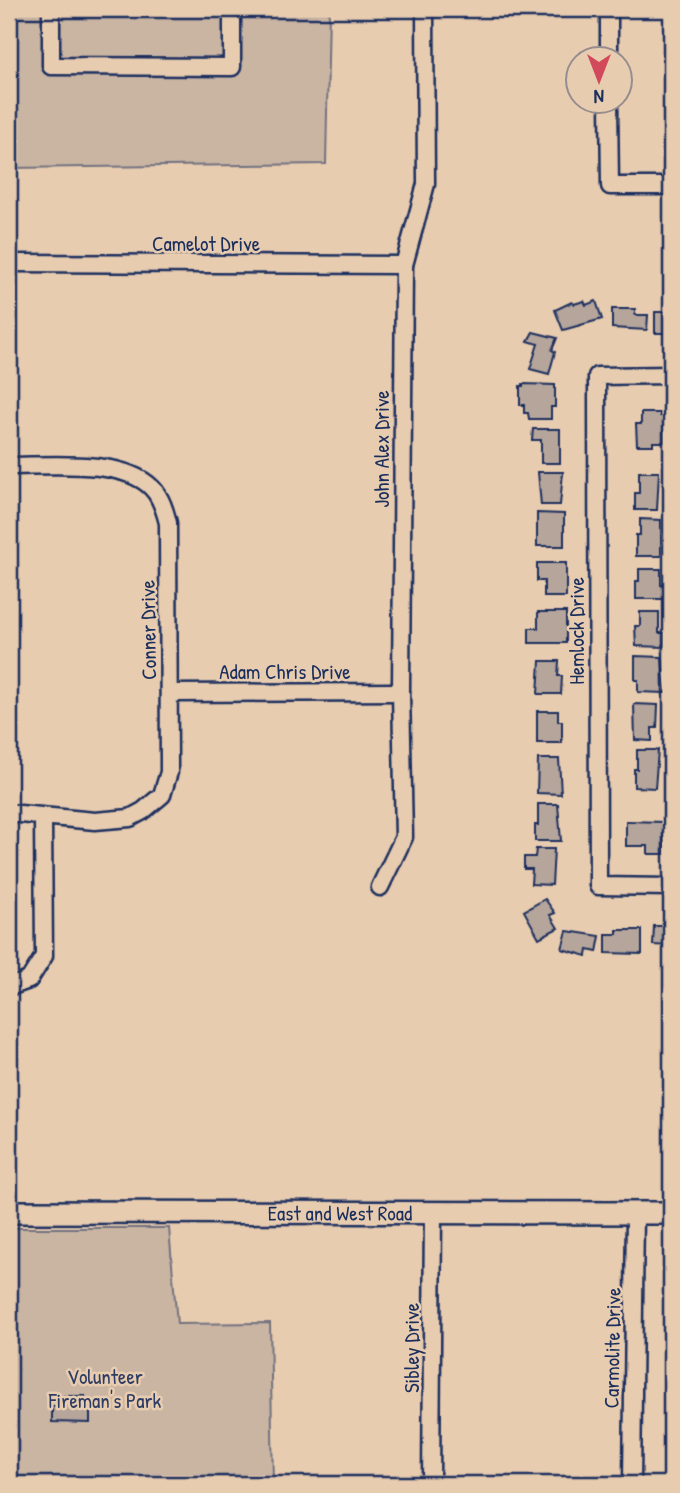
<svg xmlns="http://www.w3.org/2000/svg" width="680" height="1493" font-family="'Patrick Hand',sans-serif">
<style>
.green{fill:#cab5a3;stroke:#727280;stroke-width:2}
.building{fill:#b5a59b;stroke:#1b2f5e;stroke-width:2}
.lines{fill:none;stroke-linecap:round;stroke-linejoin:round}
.street-casing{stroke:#1b2f5e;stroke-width:21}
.secondary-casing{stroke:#1b2f5e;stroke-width:26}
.street{stroke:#e8ccaf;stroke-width:16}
.secondary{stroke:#e8ccaf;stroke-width:21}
.labels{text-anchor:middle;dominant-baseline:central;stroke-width:5;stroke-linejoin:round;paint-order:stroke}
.street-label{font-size:21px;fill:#1b2f5e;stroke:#e8ccaf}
.park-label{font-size:21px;fill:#2c3c65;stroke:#e8ccaf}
</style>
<rect width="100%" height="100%" fill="#e8ccaf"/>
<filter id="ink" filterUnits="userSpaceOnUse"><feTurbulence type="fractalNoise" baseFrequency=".0143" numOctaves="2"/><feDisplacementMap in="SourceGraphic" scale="14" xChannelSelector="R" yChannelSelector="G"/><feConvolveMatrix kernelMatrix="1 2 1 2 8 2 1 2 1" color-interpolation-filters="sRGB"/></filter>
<g filter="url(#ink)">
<g class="green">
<polygon points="9,9 329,9 326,164 9,168"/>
<polygon points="9,1228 169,1228 177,1324 270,1323 273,1484 9,1484"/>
</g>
<g class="building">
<polygon points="584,301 586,305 596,301 602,319 563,330 555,310 572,302 574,304"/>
<polygon points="612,309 635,309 635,315 648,315 647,330 612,328"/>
<polygon points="669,310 671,310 671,339 669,339 669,333 655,333 655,312 669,312"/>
<polygon points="533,332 557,338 552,350 555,352 549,374 530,369 538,344 528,341"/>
<polygon points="523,384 555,385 555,407 551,407 551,419 529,419 528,413 524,413 524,405 520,405 520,386 523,386"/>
<polygon points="641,413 660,413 660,416 664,416 664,442 653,442 653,445 637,445 636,424 641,424"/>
<polygon points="533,429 560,429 560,463 541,463 541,440 532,440"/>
<polygon points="538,472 563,472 560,505 541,505"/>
<polygon points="639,472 659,472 657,510 635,510 635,493 639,493"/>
<polygon points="537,513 564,514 564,546 537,546"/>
<polygon points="640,519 661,520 661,556 636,556 636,535 640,535"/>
<polygon points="537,563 566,563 566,597 544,597 544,581 537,581"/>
<polygon points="639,569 661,569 661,585 669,586 669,599 636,599 636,581 639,581"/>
<polygon points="538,612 566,612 566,643 529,643 529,628 538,628"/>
<polygon points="640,612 659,612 659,633 665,633 664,647 636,646 635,626 640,626"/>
<polygon points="635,656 662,657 665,693 638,692 638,680 635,680"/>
<polygon points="540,661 559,661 558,676 562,676 561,694 538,694"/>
<polygon points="634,704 658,705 657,728 652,728 652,741 635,740"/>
<polygon points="537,711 558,711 558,721 562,721 562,743 537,743"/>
<polygon points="637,750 658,750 655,788 634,787 634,769 637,769"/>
<polygon points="538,759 559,759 561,794 537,793"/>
<polygon points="538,804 558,804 561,841 535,841 535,825 538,825"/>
<polygon points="626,821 664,822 664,854 648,854 648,846 626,846"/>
<polygon points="536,849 554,849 552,885 531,884 532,869 524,869 524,857 535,857"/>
<polygon points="545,899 555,913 550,915 558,928 539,938 524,911"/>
<polygon points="665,922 671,922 671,946 653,945 654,926 665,926"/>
<polygon points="617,930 642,930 642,954 606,953 606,934 617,934"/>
<polygon points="567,931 600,936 597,952 588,950 587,956 562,949"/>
<polygon points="668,983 671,984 671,1019 667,1019"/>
<polygon points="58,1396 85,1396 84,1407 90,1407 90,1423 52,1422 52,1406 58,1406"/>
</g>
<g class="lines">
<g class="street-casing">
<g id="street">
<polyline points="51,9 51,66 232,67 232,9"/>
<polyline points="609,9 609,60"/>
<polyline points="609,102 610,186 671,186"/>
<polyline points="9,263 404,265"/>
<polyline points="671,375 597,376 598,886 671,887"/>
<path d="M9,466C48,466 123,458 152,488C161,497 165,511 168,523L169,772L162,795L143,811L130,818L95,821L9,813"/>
<polyline points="170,693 401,692"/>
<polyline points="380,887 404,837 401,692 404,265 426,184 425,9"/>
<polyline points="9,987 29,980 44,956 43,817"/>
<polyline points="431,1484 433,1212"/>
<polyline points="632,1484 635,1213"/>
</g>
</g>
<g class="secondary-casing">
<g id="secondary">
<path id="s1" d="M9,1212L671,1213"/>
</g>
</g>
<use href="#street" class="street"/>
<use href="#secondary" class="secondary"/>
</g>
</g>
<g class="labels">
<g class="street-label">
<text x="206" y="243">Camelot Drive</text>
<text transform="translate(381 449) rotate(-90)">John Alex Drive</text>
<text transform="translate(148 630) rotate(-91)">Conner Drive</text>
<text transform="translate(576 631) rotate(-90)">Hemlock Drive</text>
<text x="285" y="671">Adam Chris Drive</text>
<text stroke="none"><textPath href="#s1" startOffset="331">East and West Road</textPath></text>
<text transform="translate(411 1348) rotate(-90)">Sibley Drive</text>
<text transform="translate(612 1348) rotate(-89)">Carmolite Drive</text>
</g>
<g class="park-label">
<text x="105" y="1376">Volunteer<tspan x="105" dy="24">Fireman's Park</tspan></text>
</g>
</g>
<rect width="680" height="1493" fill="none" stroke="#e8ccaf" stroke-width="35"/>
<rect x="18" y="18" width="645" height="1458" fill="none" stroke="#1b2f5e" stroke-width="2.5" filter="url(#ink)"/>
<g transform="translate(599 80) rotate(180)"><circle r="33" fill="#e8ccaf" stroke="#968d8f" stroke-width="2"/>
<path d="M0-5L12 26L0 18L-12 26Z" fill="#d1495b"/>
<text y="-10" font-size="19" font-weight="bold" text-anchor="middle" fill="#1b2f5e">N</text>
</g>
</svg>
